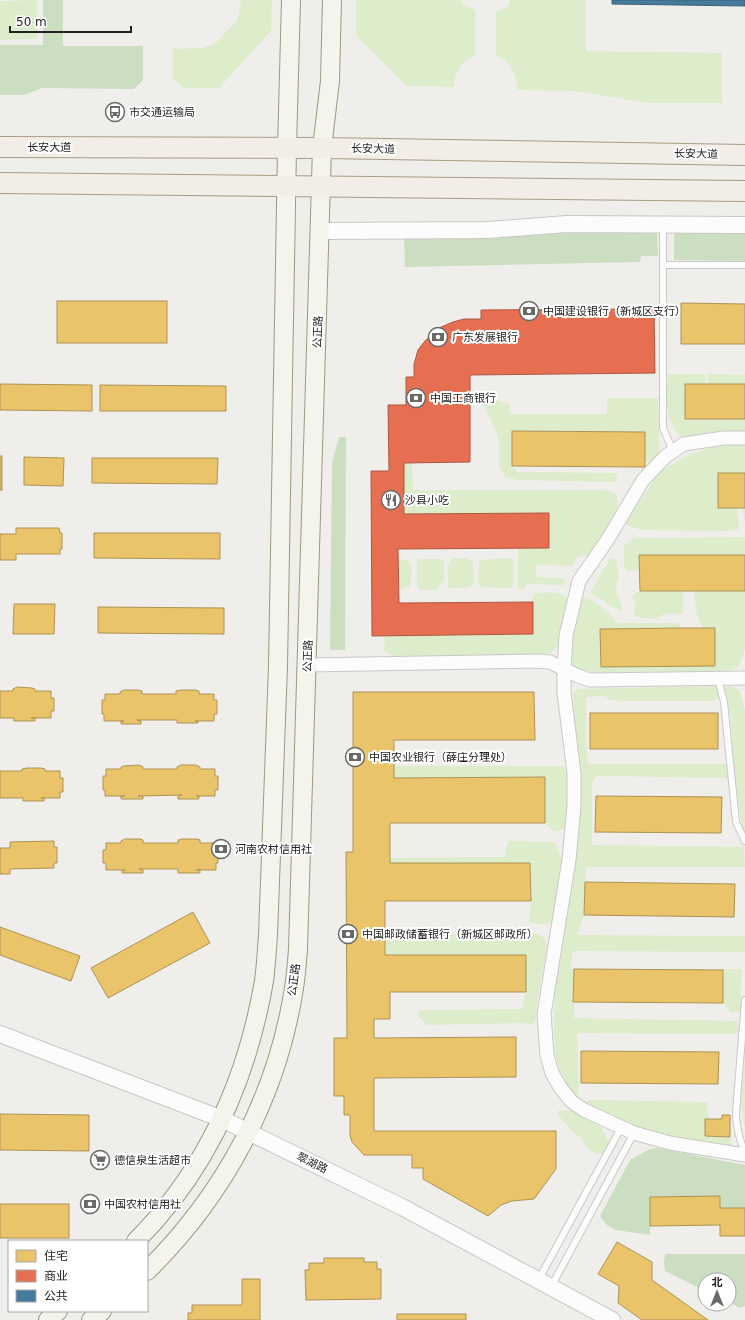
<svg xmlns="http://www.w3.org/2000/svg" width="745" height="1320" font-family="'DejaVu Sans','Noto Sans SC',sans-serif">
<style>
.grass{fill:#ddeccb}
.forest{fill:#cbdec1}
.homes{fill:#e9c46a;stroke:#ad9354}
.shops{fill:#e76f51;stroke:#ac5843}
.public{fill:#457b9d;stroke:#3a6078}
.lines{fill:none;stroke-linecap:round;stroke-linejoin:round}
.service-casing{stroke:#c9c8c7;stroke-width:8}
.minor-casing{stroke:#c9c8c7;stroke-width:15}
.tertiary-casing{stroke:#c9c8c7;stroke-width:18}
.secondary-casing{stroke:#999a82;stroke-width:20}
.primary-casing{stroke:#a79c86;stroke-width:22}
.service{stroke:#fdfcfc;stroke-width:6}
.minor{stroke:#fdfcfc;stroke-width:13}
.tertiary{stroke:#fdfcfc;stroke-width:16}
.secondary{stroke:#f4f4ed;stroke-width:18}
.primary{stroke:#f3ede7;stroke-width:20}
.labels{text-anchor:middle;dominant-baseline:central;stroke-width:4;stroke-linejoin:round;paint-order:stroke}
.poi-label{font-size:11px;fill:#222;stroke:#fff;text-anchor:start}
.street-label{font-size:11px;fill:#222;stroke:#fff}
</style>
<rect width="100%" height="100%" fill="#f0eeeb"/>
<g class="grass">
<polygon points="37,0 37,39 0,40 0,1"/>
<polygon points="241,0 272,0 271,31 219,88 183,88 173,78 173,49 202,48 215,44 238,19"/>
<path d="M356,0H460L467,7L475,10V55C461,64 455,68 454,87L407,86L356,35Z"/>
<path d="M511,0H586V51L722,53V103H650L574,91L518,90C514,72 513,64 496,55V12L508,7Z"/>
<path d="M668,374H705V384H685V419H745V433L687,439L682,438C663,417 667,400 668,374Z"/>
<polygon points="708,374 745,375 745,384 708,384"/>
<polygon points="607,398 658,398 659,455 652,462 645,462 645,432 512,431 512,466 517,472 617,473 616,482 518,480 505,477 499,465 499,445 497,434 484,405 486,401 496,400 509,404 510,414 607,414"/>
<polygon points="745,444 745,522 742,508 737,508 739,529 729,531 641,530 625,524 632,512 645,494 659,472 690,454 711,447"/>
<path d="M404,463H412L413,490H605L613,493L617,496V511L594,553C588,556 581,555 575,559L573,566L538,565L535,568L537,577L562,578L565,581V583L563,585L526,584L525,588L521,590L518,587V548L404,514Z"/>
<path d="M745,537V648C741,664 740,670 722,671L593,672C583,671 575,668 569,661L581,598C593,596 610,615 618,623H677L682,628H703L697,616L694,591H683V614C674,614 664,611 657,619L642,618L634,616L635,602L632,596L640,591L639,570L628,571L624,567V546L634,538Z"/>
<polygon points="452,558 467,558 473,563 474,583 469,587 450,589 448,586 448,565"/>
<polygon points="507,558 511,559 513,562 513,586 510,588 480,587 478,584 479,560"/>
<polygon points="611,558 616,559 619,577 616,587 617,594 622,608 621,611 614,608 590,592"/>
<polygon points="398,559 409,561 412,567 410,586 399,590"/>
<polygon points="420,559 441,559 444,562 444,581 441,583 438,590 420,590 417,586 417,561"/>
<path d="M539,593C549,593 563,590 568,600L560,646L555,648L549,654L400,660L384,651L385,635L532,634V598L534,594Z"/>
<polygon points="716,686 718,688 720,698 710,701 620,701 609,699 605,696 586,697 587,761 589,764 725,764 729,769 729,778 599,776 594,778 592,784 592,845 744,847 745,867 586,867 584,915 577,935 745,936 745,952 573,951 570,969 742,969 740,1012 731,1012 723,1003 574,1002 574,1018 734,1021 738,1022 739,1032 735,1034 577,1033 579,1089 576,1097 568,1086 559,1068 555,1054 554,1032 555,988 560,965 579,836 579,772 573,693 578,689"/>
<polygon points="731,686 740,691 745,710 745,831 742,827 739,807 733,760 731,717 724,688"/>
<polygon points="394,766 562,766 568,773 569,788 566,828 554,832 545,823 544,777 394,778"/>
<polygon points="509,841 555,842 562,860 553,923 540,924 529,922 531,901 530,863 390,863 390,858 506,857 505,850"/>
<polygon points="385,934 537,934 544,938 547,946 537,1002 536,1020 532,1025 524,1023 427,1025 418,1016 419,1010 522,1009 526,992 526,955 385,955"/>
<polygon points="745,1055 745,1129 741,1106"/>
<polygon points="588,1100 707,1102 708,1119 705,1119 705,1136 730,1137 731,1146 705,1145 635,1129 586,1105"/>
<polygon points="570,1110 601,1127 609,1142 607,1148 602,1154 594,1153 589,1150 579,1136 573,1132 559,1116 557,1111"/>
</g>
<g class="forest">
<polygon points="43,0 63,0 63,46 143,46 143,80 134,89 42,88 24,95 0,95 0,45 43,45"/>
<polygon points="568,231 657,231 658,256 641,256 640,262 405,267 404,238"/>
<polygon points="674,232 745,232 745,261 674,260"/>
<polygon points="339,437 346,437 345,650 330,650 332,463"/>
<polygon points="657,1148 745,1165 745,1208 720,1208 720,1196 651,1197 650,1235 616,1230 607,1225 600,1216 630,1160 650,1149"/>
<polygon points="665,1254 745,1254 745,1306 740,1308 729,1302 729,1280 705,1280 705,1291 665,1271 664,1262"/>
</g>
<g class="homes">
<rect x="57" y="301" width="110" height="42"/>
<polygon points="681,303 745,304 745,344 681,344"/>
<polygon points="0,384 92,385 92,411 0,410"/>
<rect x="685" y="384" width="60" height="35"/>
<polygon points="100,385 226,386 226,411 100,411"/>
<polygon points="512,431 645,432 645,467 512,466"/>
<rect x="0" y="456" width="2" height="34"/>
<polygon points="24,457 64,458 63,486 24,485"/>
<polygon points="92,458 218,458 217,484 92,483"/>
<rect x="718" y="473" width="27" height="35"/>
<polygon points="16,528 59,528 60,533 62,533 62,549 60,549 60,554 16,554 16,560 0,560 0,534 16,534"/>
<polygon points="94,533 220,533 220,559 94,558"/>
<polygon points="639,555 745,555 745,591 640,591"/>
<polygon points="14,604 55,604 54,634 13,634"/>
<polygon points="98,607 224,608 224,634 98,633"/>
<polygon points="682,628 715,628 715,666 601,667 600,629"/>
<polygon points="17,687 32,688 35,689 35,691 51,691 51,698 54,698 54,711 51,711 51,718 31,718 35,718 35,721 14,721 14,718 0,718 0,691 13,691 13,689"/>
<polygon points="124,690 138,690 142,691 142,694 176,694 176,691 181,690 195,690 199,691 199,694 214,694 214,700 217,700 217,714 214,714 214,721 195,721 198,721 198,723 177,723 177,720 137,720 141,721 141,724 121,724 121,721 124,721 104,721 104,714 102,714 102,700 105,700 105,694 120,694 120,692"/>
<polygon points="353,692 534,692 535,740 394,740 394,778 545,777 545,823 390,823 390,863 530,863 531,901 385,901 385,955 526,955 526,992 390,992 390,1019 374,1019 374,1038 516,1037 516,1077 374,1078 374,1131 556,1131 556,1169 534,1199 512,1201 501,1205 488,1216 423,1179 423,1168 412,1168 412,1155 364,1155 352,1142 350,1135 350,1115 344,1115 344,1096 334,1096 334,1038 347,1038 346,852 353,852"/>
<rect x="590" y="713" width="128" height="36"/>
<polygon points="139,765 143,767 143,769 177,769 177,767 181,765 196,765 200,767 200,769 215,769 215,776 218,776 218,790 215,790 215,796 196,796 199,796 199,799 178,799 178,796 182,795 138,796 143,796 143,799 121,799 121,796 125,796 105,796 105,790 103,790 103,776 106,776 106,769 121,769 121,767 124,766"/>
<polygon points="27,768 41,768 45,769 45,771 60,771 60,778 63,778 63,792 60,792 60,798 41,798 44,798 44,801 23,801 23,798 0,798 0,771 22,771 22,769"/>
<polygon points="596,796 722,797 721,833 595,832"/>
<polygon points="125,839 140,839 143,840 143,843 178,843 178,840 182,839 196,839 200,840 200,843 215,843 215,849 218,849 218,863 216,863 216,870 196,870 200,870 200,873 178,873 178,869 139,869 143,870 143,873 122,873 122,870 125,870 106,870 106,863 103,863 103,850 106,850 106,843 121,843 121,841"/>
<polygon points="54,841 54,847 57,847 57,863 54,863 54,868 10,869 10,874 0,874 0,848 10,848 10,842"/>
<polygon points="585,882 735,884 734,917 584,915"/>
<polygon points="193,912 210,943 108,998 91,968"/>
<polygon points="0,927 80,956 71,981 0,955"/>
<polygon points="574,969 723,970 723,1003 573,1002"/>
<polygon points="581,1051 719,1052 718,1084 581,1083"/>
<polygon points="0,1114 89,1115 89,1151 0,1150"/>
<polygon points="722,1115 730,1115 730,1137 705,1136 705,1119 722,1119"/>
<polygon points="720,1196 720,1208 745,1208 745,1236 720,1236 720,1225 650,1226 650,1197"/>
<rect x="0" y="1204" width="69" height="34"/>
<polygon points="617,1242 652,1262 652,1280 708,1320 642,1320 618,1303 619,1286 598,1274"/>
<polygon points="324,1258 364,1258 364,1262 377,1262 377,1269 381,1269 381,1299 306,1300 305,1270 309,1270 309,1263 324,1263"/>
<polygon points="242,1279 260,1279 260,1320 188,1320 188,1313 192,1313 192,1305 242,1305"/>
<rect x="397" y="1314" width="69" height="6"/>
</g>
<polygon class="shops" points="654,309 655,373 470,375 470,462 404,463 404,514 549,513 549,548 398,549 399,603 533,602 533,634 372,636 371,471 389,471 388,405 406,405 406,377 414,377 414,364 418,350 425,341 439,328 453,322 464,319 481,319 481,310"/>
<polygon class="public" points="612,0 745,0 745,6 612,4"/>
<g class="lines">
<g class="service-casing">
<g id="service">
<polyline points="663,225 663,428 673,451"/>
<polyline points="663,265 745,265"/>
<polyline points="718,679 724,702 736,822 745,841"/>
<path d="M745,1000L736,1112C736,1127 739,1139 745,1153"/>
<polyline points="539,1279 621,1128"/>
<polyline points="551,1287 634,1133"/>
</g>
</g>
<g class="minor-casing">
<g id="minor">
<polyline points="745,438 724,438 684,444 666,456 643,480 608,539 579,581 566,636 564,670 564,692 574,773 574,806 569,860 544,1014 547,1055 552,1073 560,1087 571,1101 584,1110 634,1133 670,1143 745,1155"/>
<polyline points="308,665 538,661 550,662 578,676 590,680 745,678"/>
</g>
</g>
<g class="tertiary-casing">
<g id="tertiary">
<polyline points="321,231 488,230 567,224 745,225"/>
<polyline points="0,1034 222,1119 404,1208 612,1320"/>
</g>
</g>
<g class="secondary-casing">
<g id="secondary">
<path d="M136,1241C207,1170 247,1079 264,981C266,966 267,950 268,935L278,666L287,148L291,0"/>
<path d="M147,1271C225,1194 277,1097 294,988C296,976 297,962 298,949L322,148L330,81L332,0"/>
<polyline points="48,1320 58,1311"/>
<polyline points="91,1320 102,1311"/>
</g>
</g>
<g class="primary-casing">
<g id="primary">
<polyline points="0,147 322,148 745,155"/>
<polyline points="0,183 745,191"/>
</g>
</g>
<use href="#service" class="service"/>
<use href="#minor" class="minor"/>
<use href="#tertiary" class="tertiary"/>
<use href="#secondary" class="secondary"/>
<use href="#primary" class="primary"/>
</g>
<defs>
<g id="bus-ring" transform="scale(1)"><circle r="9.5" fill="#fff" stroke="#6a6968" stroke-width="1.5"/><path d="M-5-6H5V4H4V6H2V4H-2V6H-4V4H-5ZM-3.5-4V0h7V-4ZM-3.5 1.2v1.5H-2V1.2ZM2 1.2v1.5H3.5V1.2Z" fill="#6a6968"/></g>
<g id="bank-ring" transform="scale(1)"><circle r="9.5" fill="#fff" stroke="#6a6968" stroke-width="1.5"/><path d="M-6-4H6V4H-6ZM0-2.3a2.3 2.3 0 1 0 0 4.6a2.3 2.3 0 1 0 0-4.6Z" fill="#6a6968"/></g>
<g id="restaurant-ring" transform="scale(1)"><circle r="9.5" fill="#fff" stroke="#6a6968" stroke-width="1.5"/><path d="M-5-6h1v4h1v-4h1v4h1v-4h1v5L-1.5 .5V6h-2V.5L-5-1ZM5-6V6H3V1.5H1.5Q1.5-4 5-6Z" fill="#6a6968"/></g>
<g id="supermarket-ring" transform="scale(1)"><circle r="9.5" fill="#fff" stroke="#6a6968" stroke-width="1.5"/><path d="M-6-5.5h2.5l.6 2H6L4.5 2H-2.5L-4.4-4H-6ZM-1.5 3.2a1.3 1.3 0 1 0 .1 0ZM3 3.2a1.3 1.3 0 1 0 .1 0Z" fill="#6a6968"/></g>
</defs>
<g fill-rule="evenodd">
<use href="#bus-ring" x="115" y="112"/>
<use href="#bank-ring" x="529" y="311"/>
<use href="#bank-ring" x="438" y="337"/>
<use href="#bank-ring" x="416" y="398"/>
<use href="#restaurant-ring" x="391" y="500"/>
<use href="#bank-ring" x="355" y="757"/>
<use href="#bank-ring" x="221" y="849"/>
<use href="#bank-ring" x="348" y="934"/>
<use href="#supermarket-ring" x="100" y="1160"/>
<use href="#bank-ring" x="90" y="1204"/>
</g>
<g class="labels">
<g class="poi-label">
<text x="129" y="112">市交通运输局</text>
<text x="543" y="311">中国建设银行（新城区支行）</text>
<text x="452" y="337">广东发展银行</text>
<text x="430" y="398">中国工商银行</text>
<text x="405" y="500">沙县小吃</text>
<text x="369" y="757">中国农业银行（薛庄分理处）</text>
<text x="235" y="849">河南农村信用社</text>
<text x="362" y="934">中国邮政储蓄银行（新城区邮政所）</text>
<text x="114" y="1160">德信泉生活超市</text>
<text x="104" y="1204">中国农村信用社</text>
</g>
<g class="street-label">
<text x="49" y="147">长安大道</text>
<text transform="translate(373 149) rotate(1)">长安大道</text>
<text transform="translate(696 154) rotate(1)">长安大道</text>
<text transform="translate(318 332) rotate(-88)">公正路</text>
<text transform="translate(308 656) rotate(-88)">公正路</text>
<text transform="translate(294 980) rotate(-82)">公正路</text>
<text transform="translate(312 1163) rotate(26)">翠湖路</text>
</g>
</g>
<rect x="8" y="1240" width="140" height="72" fill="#ffffff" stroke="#a7a7a7"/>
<rect x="16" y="1250" width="20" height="12" fill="#e9c46a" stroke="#a7a7a7"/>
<text x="44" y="1260" font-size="12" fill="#222222">住宅</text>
<rect x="16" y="1270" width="20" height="12" fill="#e76f51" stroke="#a7a7a7"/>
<text x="44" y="1280" font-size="12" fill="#222222">商业</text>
<rect x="16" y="1290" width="20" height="12" fill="#457b9d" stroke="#a7a7a7"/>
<text x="44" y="1300" font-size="12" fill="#222222">公共</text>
<g transform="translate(717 1292)"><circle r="19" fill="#ffffff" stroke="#a7a7a7"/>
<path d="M0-3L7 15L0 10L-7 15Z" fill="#6a6968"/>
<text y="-6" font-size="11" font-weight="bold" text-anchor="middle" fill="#222222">北</text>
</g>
<path d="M10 26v6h121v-6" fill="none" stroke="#222222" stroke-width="2"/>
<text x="16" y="26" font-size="12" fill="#222222" stroke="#ffffff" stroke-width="3" paint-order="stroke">50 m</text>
</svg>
